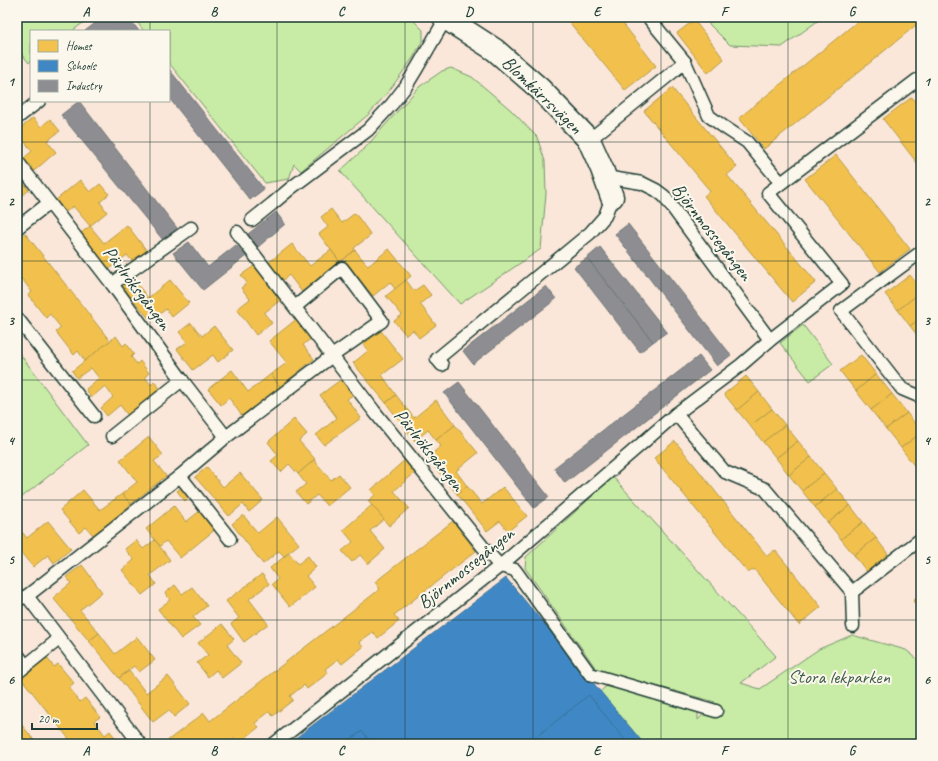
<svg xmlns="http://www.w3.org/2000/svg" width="938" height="761" font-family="Caveat,sans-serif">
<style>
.green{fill:#c8eca5;stroke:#74946c}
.homes{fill:#f2c14e;stroke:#b39946}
.schools{fill:#3f88c5;stroke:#35729a}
.industry{fill:#8d8d92;stroke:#6c7576}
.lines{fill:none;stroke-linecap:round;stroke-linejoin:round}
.service-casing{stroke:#1f3d34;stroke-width:15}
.minor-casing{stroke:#1f3d34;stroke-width:25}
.service{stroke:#fbf7ec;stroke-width:12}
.minor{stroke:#fbf7ec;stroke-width:22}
.grid{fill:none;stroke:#1f3d34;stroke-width:1;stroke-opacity:0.55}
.labels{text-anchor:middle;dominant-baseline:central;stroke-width:4;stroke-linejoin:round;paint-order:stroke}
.street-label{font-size:19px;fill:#1f3d34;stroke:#fbf7ec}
.park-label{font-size:19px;fill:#41604b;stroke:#fbf7ec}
.neatline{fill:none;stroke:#1f3d34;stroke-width:1.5}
.grid-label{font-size:13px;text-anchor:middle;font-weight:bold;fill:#1f3d34}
</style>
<rect width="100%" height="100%" fill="#fbe7d9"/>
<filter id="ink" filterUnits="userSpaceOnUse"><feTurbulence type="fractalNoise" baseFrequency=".025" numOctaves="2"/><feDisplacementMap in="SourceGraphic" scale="8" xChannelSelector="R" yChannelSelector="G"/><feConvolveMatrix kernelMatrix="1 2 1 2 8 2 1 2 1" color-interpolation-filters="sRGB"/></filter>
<g filter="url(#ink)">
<g class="green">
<polygon points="17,17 91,17 72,31 31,31 31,61 29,63 17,48"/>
<polygon points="133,17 407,17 413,20 423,30 423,40 413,58 389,91 369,114 301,171 294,164 289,179 265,183 169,63 169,31 144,31"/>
<polygon points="702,17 823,17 782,47 730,45"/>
<polygon points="451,68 472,77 511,110 537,137 545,161 546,194 541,249 460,304 340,171 365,148 419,87 442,71"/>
<polygon points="803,325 833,364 810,381 780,343"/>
<polygon points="17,350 88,445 17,501"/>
<polygon points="613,477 776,656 741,683 760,689 819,649 852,635 906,650 921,662 921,744 644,744 600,692 605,687 612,685 698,712 698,720 715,702 597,670 525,568 526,557"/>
</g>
<g class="homes">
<polygon points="565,17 618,17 656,66 625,90"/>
<polygon points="863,17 921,17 921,21 764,149 739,118"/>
<polygon points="694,20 724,59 708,73 677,33"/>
<polygon points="672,88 737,167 727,175 816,282 792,302 704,196 710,191 644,111"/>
<polygon points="912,97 921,109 921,168 883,119"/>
<polygon points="33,118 41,127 50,119 60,131 47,141 56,152 34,171 24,158 32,151 17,132 17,131"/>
<polygon points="836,155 910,249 880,272 805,179"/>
<polygon points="17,175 29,190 17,200"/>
<polygon points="80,180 90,192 100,184 109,194 100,202 107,212 90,226 73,206 66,212 56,200"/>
<polygon points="331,209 342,223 355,213 371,235 354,248 355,250 340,262 319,234 328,227 321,217"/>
<polygon points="127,225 147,251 133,262 127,255 109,269 81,233 90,226 104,243"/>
<polygon points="25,233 110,341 85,361 78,351 74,355 56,332 61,328 50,314 46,318 28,295 32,292 22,279 18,282 17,281 17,239"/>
<polygon points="292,244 310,266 331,250 340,262 302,292 289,275 282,281 268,263"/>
<polygon points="389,249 411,276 395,289 390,282 373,296 344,259 355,250 368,266"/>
<polygon points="257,264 283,298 264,313 272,323 256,335 237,309 250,299 241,288 247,283 241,275"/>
<polygon points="910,275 921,289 921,292 898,310 885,294"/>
<polygon points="132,277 148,298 170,280 189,303 172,317 166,309 151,321 121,285"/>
<polygon points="406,280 414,291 423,285 431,295 420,304 436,325 419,338 413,330 406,335 394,321 402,315 386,296"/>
<polygon points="921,292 921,318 910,326 898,310"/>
<polygon points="298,318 313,337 303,345 314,359 280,387 271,374 287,363 269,341"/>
<polygon points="921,318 921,340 910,326"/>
<polygon points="191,323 202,336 214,326 233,350 218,362 213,355 193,370 177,349 187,342 179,332"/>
<polygon points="381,331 403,359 382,375 396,395 386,403 353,363 368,351 363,344"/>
<polygon points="116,336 123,346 126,343 134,354 131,357 137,364 140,361 149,373 145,377 151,385 154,381 162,391 129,417 120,405 107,416 101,408 113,397 105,386 91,398 86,389 99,378 91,368 77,378 72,371"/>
<polygon points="861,355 876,374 856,391 840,371"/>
<polygon points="232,370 248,392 271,374 280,387 242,416 229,398 221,405 208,389"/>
<polygon points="876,374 892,394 871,410 856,391"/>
<polygon points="746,376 759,392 737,410 724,394"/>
<polygon points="343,378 354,394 347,399 361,418 324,445 316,435 337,418 320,395"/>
<polygon points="759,392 772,409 750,426 737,410"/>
<polygon points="892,394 907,413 886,429 871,410"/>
<polygon points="396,395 414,418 436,400 455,425 436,440 428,430 415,441 386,403"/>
<polygon points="772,409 785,425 763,442 750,426"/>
<polygon points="907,413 921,431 921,433 901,448 886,429"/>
<polygon points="294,419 307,434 299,441 315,459 298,474 289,464 281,472 271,461 278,455 268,442"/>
<polygon points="455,425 478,453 456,471 467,486 457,494 427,458 441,446 436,440"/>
<polygon points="785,425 798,441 776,458 763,442"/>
<polygon points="921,433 921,464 916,468 901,448"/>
<polygon points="149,437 163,455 154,461 166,476 131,504 122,494 137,482 120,460"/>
<polygon points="675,441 767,556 775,550 821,607 799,625 754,569 748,573 654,458"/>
<polygon points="798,441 811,457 789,475 776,458"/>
<polygon points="811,457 824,473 802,491 789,475"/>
<polygon points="407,458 418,470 394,491 409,508 389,526 368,501 375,495 371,490"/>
<polygon points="314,460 331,480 339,474 350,487 327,506 317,495 306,504 296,492 306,484 298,474"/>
<polygon points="207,467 223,487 240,473 263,500 249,512 243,504 229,516 195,477"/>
<polygon points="824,473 837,489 815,507 802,491"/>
<polygon points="183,486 191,496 185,501 177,491"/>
<polygon points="467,486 482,504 503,487 527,516 508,531 500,521 487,531 457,494"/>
<polygon points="837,489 850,505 828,523 815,507"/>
<polygon points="83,490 100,510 122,494 131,504 94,536 86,527 79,533 60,510"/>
<polygon points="372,505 384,519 370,531 385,549 368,564 360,555 352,562 342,551 353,542 343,530"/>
<polygon points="850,505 863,522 841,539 828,523"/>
<polygon points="174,506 186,522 201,510 217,528 180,558 166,541 160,546 146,529"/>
<polygon points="243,515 258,533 277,517 299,544 284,556 279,551 263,564 232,524"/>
<polygon points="48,521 71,549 54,563 48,555 33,567 17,548 17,526 27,538"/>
<polygon points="453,521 476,551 394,615 399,621 378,638 373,632 359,642 363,647 342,664 338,659 325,669 328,673 307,689 304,685 290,696 293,700 273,716 269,712 255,723 259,727 239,743 235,738 228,744 170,744 167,741 204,713 210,721 380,589 375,582"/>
<polygon points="863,522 876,538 854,555 841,539"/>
<polygon points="876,538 888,554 867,572 854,555"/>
<polygon points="136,540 143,549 155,540 170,560 150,575 156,584 142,595 122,570 134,560 125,549"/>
<polygon points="289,553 298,564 308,556 316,567 306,576 315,587 290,607 272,584 278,579 270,568"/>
<polygon points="82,565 102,592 80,610 99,633 89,641 53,598 71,583 66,577"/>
<polygon points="262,574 269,584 249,599 268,624 244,642 231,624 239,618 226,601"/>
<polygon points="175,585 182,594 192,587 207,606 193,617 200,625 181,639 158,609 170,600 165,593"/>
<polygon points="921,595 921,611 913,601"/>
<polygon points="222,624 234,639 227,645 241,663 222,678 216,670 208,677 197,663 208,655 198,643"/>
<polygon points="99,633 115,654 137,637 155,660 139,672 134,666 119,678 89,641"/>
<polygon points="47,658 54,667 58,664 74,683 69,687 80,702 85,698 100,717 94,721 105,735 110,731 120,744 73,744 21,678"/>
<polygon points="129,671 146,693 168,676 190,704 174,717 169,710 153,722 119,678"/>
<polygon points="17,719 37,744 17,744"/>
</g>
<g class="schools">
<polygon points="506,578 644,744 288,744"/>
<polygon points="589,695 628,744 527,744"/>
<polygon points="362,731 372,744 344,744"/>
</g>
<g class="industry">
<polygon points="103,17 128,17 139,31 85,31"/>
<polygon points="169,69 264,189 250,200 169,98"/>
<polygon points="79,101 177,228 163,240 61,115"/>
<polygon points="276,212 285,224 258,247 248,234"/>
<polygon points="628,224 731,355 717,366 615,234"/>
<polygon points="189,242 208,267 236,245 246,256 203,290 173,253"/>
<polygon points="600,247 667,332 653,342 587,258"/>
<polygon points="587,258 653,342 640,352 574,267"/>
<polygon points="546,286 556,299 473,364 463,351"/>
<polygon points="699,356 710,370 565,483 554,468"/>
<polygon points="459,382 549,497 534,508 444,393"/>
</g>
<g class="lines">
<g class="service-casing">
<g id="service">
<polyline points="685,62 709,116 724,127 747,142 781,183"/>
<polyline points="17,118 39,101"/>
<polyline points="589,140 685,62 648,17"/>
<polyline points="17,161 112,284 182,380 226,437"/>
<polyline points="605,177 642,183 656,190 664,196 770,340"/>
<polyline points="252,220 272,204 291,188 368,130 392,104 406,86 417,68 446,18"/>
<polyline points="17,228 49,203"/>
<polyline points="237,232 332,356 374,411 483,547 500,566 515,570 590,674 716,711"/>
<polyline points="921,252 841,311 902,389 921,397"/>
<polyline points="112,284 191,228"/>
<polyline points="17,318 94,416"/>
<polyline points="442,365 437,359 590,233 605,216 612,197"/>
<polyline points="676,414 725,472 765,489 852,592"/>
<polyline points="112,436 182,380"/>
<polyline points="180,476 230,539"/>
<polyline points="27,596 180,476 226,437 332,356 382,321 342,268 295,307"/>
<polyline points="17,600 27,596 140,744"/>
<polyline points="853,626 852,592 921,539"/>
<polyline points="17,654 26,666"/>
<polyline points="17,673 59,639"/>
<polyline points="274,744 500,566 676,414 741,365 770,340 842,284 768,193 917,80 921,85"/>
</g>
</g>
<g class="minor-casing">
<polyline id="minor" points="444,17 495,50 540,89 589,140 602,169 612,197"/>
</g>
<use href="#service" class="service"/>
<use href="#minor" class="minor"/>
</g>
</g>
<path class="grid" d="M150,17V31M277,17V744M405,17V744M533,17V744M661,17V744M788,17V744M150,101V744M17,142H921M17,261H921M17,380H921M17,500H921M17,620H921"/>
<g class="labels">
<g class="street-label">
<text transform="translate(542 95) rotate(44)">Blomkärrsvägen</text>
<text transform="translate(712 232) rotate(52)">Björnmossegången</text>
<text transform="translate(137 288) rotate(53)">Pärlröksgången</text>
<text transform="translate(429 450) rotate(51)">Pärlröksgången</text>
<text transform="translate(466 568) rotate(-39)">Björnmossegången</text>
</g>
<g class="park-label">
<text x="839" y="677">Stora lekparken</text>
</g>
</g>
<rect width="938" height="761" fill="none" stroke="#fbf7ec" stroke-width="44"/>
<rect x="30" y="30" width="140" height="72" fill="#fbf7ec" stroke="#a3ada2"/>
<rect x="38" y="40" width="20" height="12" fill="#f2c14e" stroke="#a3ada2"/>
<text x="66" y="50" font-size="12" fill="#1f3d34">Homes</text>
<rect x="38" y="60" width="20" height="12" fill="#3f88c5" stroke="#a3ada2"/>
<text x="66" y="70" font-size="12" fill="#1f3d34">Schools</text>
<rect x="38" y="80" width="20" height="12" fill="#8d8d92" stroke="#a3ada2"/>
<text x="66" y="90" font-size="12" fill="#1f3d34">Industry</text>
<path d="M32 723v6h65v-6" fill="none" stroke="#1f3d34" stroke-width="2"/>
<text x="38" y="723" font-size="12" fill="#1f3d34" stroke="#fbf7ec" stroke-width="3" paint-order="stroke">20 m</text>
<rect x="22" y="22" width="894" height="717" class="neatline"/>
<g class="grid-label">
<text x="86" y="16">A</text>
<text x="214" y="16">B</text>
<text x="341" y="16">C</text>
<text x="469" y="16">D</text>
<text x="597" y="16">E</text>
<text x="724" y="16">F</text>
<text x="852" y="16">G</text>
<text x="11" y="86">1</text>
<text x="927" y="86">1</text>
<text x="11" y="206">2</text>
<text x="927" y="206">2</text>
<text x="11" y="325">3</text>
<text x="927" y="325">3</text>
<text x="11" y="445">4</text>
<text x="927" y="445">4</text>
<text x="11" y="564">5</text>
<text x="927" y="564">5</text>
<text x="11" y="684">6</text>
<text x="927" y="684">6</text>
<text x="86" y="755">A</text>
<text x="214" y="755">B</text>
<text x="341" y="755">C</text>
<text x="469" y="755">D</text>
<text x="597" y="755">E</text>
<text x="724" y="755">F</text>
<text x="852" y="755">G</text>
</g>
</svg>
